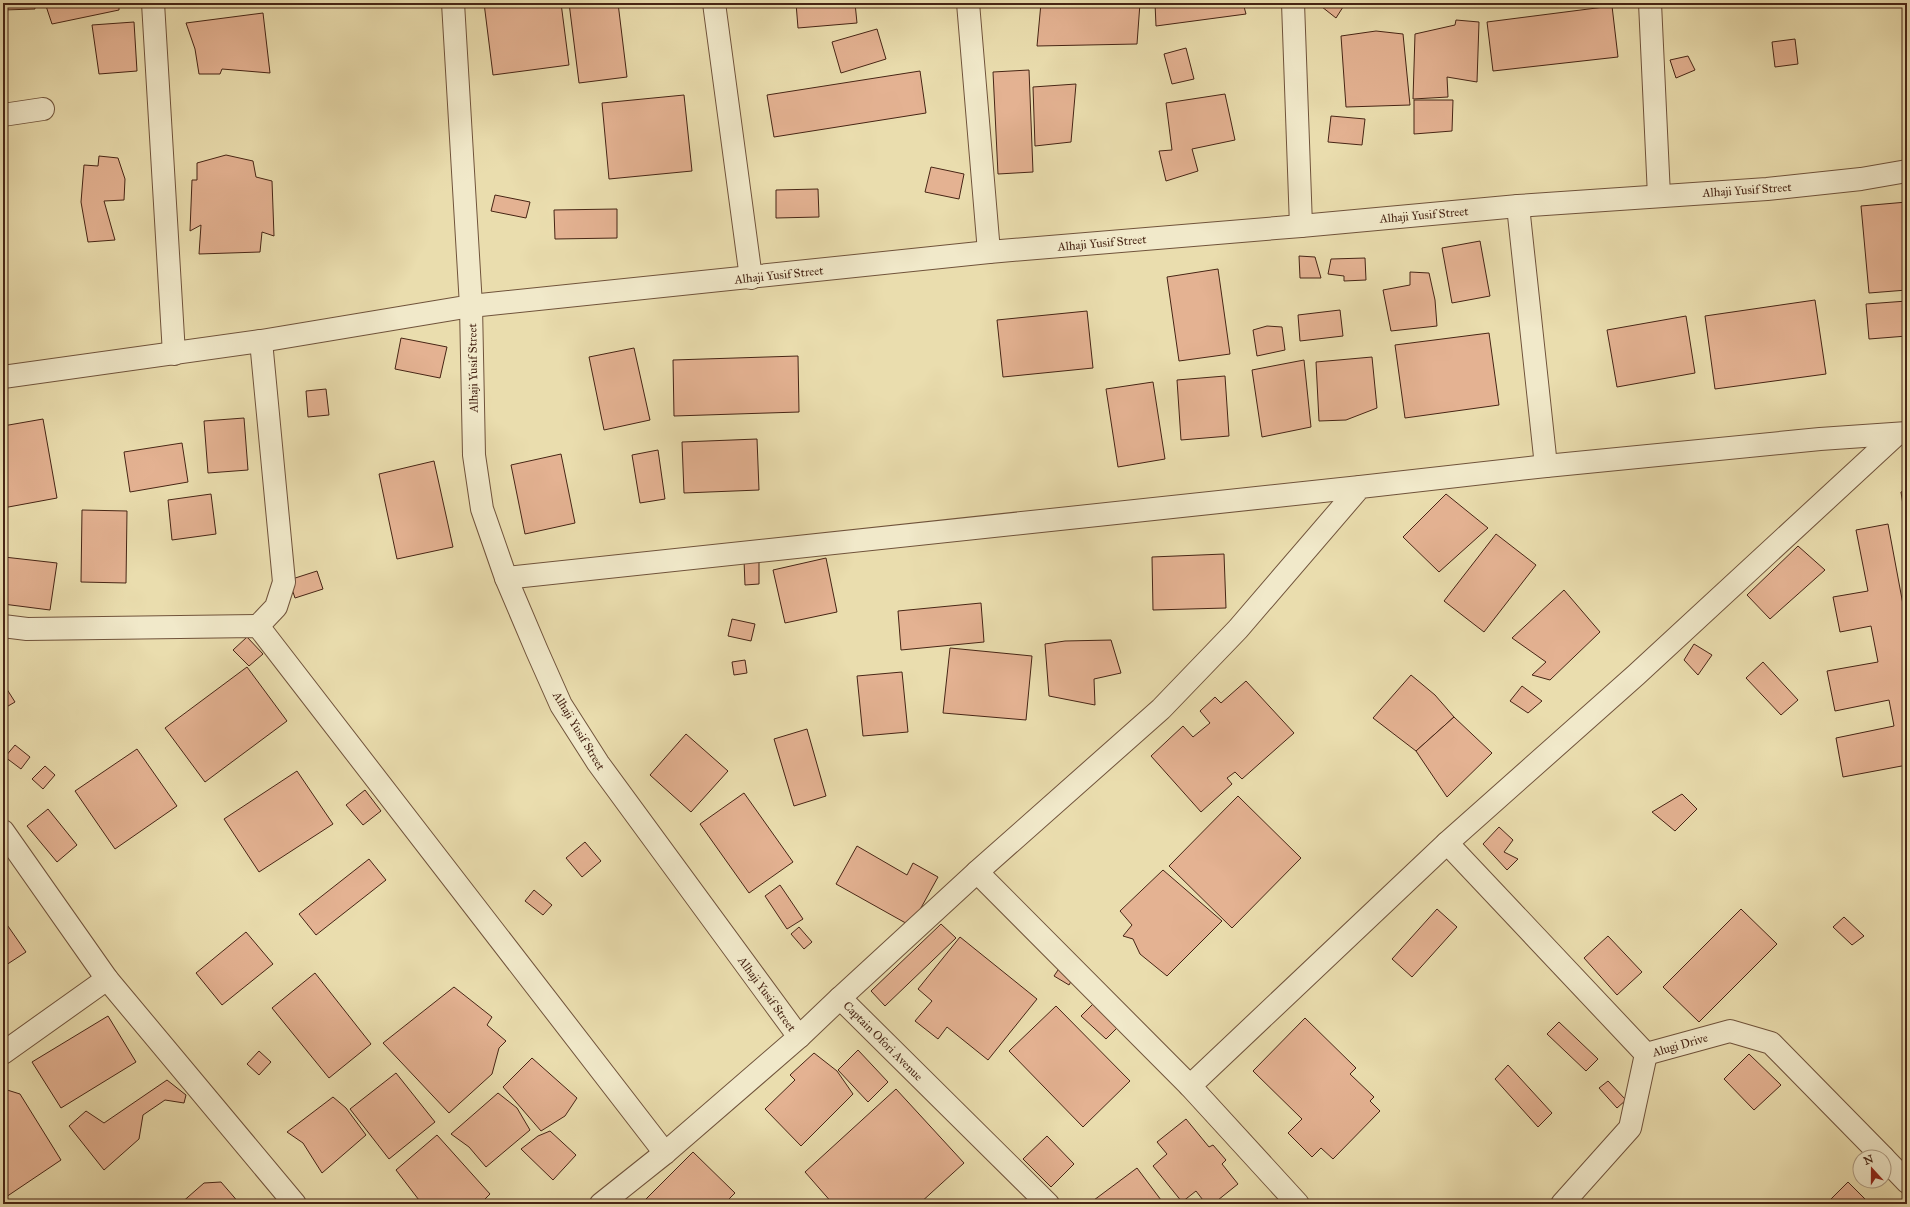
<svg xmlns="http://www.w3.org/2000/svg" width="1910" height="1207" font-family="'IM FELL Great Primer',serif">
<style>
.building{fill:#e4b292;stroke:#472515}
.lines{fill:none;stroke-linecap:round;stroke-linejoin:round}
.street-casing{stroke:#70533b;stroke-width:24}
.street{stroke:#f1e9ca;stroke-width:22}
.labels{text-anchor:middle;dominant-baseline:central;stroke-width:3;stroke-linejoin:round;paint-order:stroke}
.street-label{font-size:12px;fill:#472515;stroke:#f1e9ca}
</style>
<rect width="100%" height="100%" fill="#eaddae"/>
<filter id="stains"><feTurbulence type="fractalNoise" baseFrequency=".005" numOctaves="4"/><feColorMatrix values="0 0 0 0 .2 0 0 0 0 .09 0 0 0 0 .02 0 0 0 .5 -.17"/></filter>
<radialGradient id="worn" r=".72"><stop offset=".6" stop-color="#630" stop-opacity="0"/><stop offset="1" stop-color="#630" stop-opacity=".3"/></radialGradient>
<g class="building">
<polygon points="3,3 34,3 35,9 3,10"/>
<polygon points="45,3 119,3 119,10 52,24"/>
<rect x="192" y="3" width="77" height="1"/>
<polygon points="484,3 561,3 569,65 493,75"/>
<polygon points="569,3 618,3 627,77 579,83"/>
<polygon points="796,3 855,3 857,23 798,28"/>
<polygon points="1041,3 1140,3 1137,44 1037,46"/>
<polygon points="1155,3 1243,3 1246,14 1156,26"/>
<polygon points="1317,3 1338,3 1343,7 1336,18"/>
<polygon points="1488,3 1520,3 1520,4 1488,5"/>
<polygon points="1612,6 1618,57 1493,71 1487,22"/>
<polygon points="263,13 270,73 222,69 220,74 199,74 195,49 186,23"/>
<polygon points="1456,20 1479,22 1477,82 1447,77 1448,97 1413,99 1415,34 1455,25"/>
<polygon points="134,22 137,71 99,74 92,25"/>
<polygon points="877,29 886,59 841,73 832,42"/>
<polygon points="1376,31 1403,34 1410,105 1346,107 1341,36"/>
<polygon points="1795,39 1798,64 1775,67 1772,42"/>
<polygon points="1186,48 1194,79 1172,84 1164,54"/>
<polygon points="1688,56 1695,70 1676,78 1670,60"/>
<polygon points="1029,70 1033,172 998,174 993,72"/>
<polygon points="920,71 926,113 774,137 767,95"/>
<polygon points="1076,84 1071,142 1035,146 1033,87"/>
<polygon points="1225,94 1235,140 1192,149 1198,171 1166,181 1159,151 1172,150 1166,103"/>
<polygon points="684,95 692,171 609,179 602,103"/>
<polygon points="1414,100 1453,100 1452,131 1414,134"/>
<polygon points="1331,116 1365,119 1362,145 1328,142"/>
<polygon points="226,155 253,161 256,177 272,181 274,236 262,232 260,252 199,254 201,225 190,231 192,180 197,180 197,163"/>
<polygon points="99,156 118,158 125,179 124,200 104,201 115,240 88,242 81,202 84,165 98,166"/>
<polygon points="931,167 964,174 959,199 925,192"/>
<polygon points="818,189 819,217 776,218 776,190"/>
<polygon points="495,195 530,202 526,218 491,211"/>
<polygon points="1907,202 1907,290 1869,293 1861,206"/>
<polygon points="617,209 617,238 555,239 554,210"/>
<polygon points="1480,241 1490,296 1452,303 1442,248"/>
<polygon points="1299,256 1315,257 1321,278 1300,278"/>
<polygon points="1365,258 1366,280 1344,281 1344,276 1328,274 1331,259"/>
<polygon points="1218,269 1230,354 1179,361 1167,277"/>
<polygon points="1410,272 1429,273 1435,300 1437,326 1391,331 1383,290 1410,285"/>
<polygon points="1815,300 1826,374 1715,389 1705,316"/>
<polygon points="1907,301 1907,336 1869,339 1866,304"/>
<polygon points="1340,310 1343,336 1300,341 1298,315"/>
<polygon points="1087,311 1093,368 1003,377 997,320"/>
<polygon points="1686,316 1695,373 1617,387 1607,330"/>
<polygon points="1267,326 1282,327 1285,350 1257,356 1253,330"/>
<polygon points="1489,333 1499,405 1405,418 1395,345"/>
<polygon points="401,338 447,347 440,378 395,369"/>
<polygon points="634,348 650,420 604,430 589,357"/>
<polygon points="798,356 799,412 674,416 673,360"/>
<polygon points="1372,357 1377,408 1346,420 1319,421 1316,362"/>
<polygon points="1304,360 1311,427 1262,437 1252,370"/>
<polygon points="1225,376 1229,436 1181,440 1177,380"/>
<polygon points="1153,382 1165,459 1118,467 1106,389"/>
<polygon points="326,389 329,415 308,417 306,391"/>
<polygon points="244,418 248,470 208,473 204,421"/>
<polygon points="43,419 57,498 3,508 3,426"/>
<polygon points="757,439 759,490 684,493 682,442"/>
<polygon points="182,443 188,482 130,492 124,452"/>
<polygon points="658,450 665,499 640,503 632,455"/>
<polygon points="561,454 575,523 525,534 511,465"/>
<polygon points="434,461 453,547 397,559 379,474"/>
<polygon points="1907,490 1907,531 1901,492"/>
<polygon points="211,494 216,534 172,540 168,500"/>
<polygon points="1446,494 1488,528 1439,572 1403,537"/>
<polygon points="82,510 127,511 126,583 81,582"/>
<polygon points="1888,524 1907,626 1907,765 1843,777 1836,738 1894,726 1889,700 1835,711 1827,671 1878,662 1871,626 1840,632 1833,597 1868,591 1856,530"/>
<polygon points="1496,534 1536,565 1484,632 1444,601"/>
<polygon points="1798,546 1825,570 1770,619 1747,595"/>
<polygon points="1224,554 1226,608 1153,610 1152,557"/>
<polygon points="4,557 57,563 50,610 3,604"/>
<polygon points="826,558 837,612 785,623 773,570"/>
<polygon points="744,560 759,560 759,584 745,585"/>
<polygon points="317,571 323,589 295,598 289,580"/>
<polygon points="1564,590 1600,632 1550,680 1532,675 1546,662 1512,638"/>
<polygon points="981,603 984,642 901,650 898,611"/>
<polygon points="732,619 755,624 751,641 728,636"/>
<polygon points="247,637 263,654 249,666 233,650"/>
<polygon points="1111,640 1121,673 1094,679 1095,705 1049,696 1045,644 1065,641"/>
<polygon points="1694,644 1712,655 1698,675 1684,660"/>
<polygon points="950,648 1032,656 1026,720 943,713"/>
<polygon points="745,660 747,673 734,675 732,662"/>
<polygon points="1763,662 1798,700 1781,715 1746,678"/>
<polygon points="247,667 287,721 205,782 165,728"/>
<polygon points="902,672 908,732 863,736 857,676"/>
<polygon points="1411,675 1435,695 1454,717 1416,751 1373,718"/>
<polygon points="1246,681 1294,733 1242,779 1235,772 1227,778 1232,784 1201,812 1151,756 1183,726 1193,737 1210,723 1200,711 1215,697 1221,703"/>
<polygon points="3,683 15,702 3,709"/>
<polygon points="1522,686 1542,701 1528,713 1510,701"/>
<polygon points="1454,717 1492,753 1447,797 1416,751"/>
<polygon points="807,729 826,796 794,806 774,739"/>
<polygon points="686,734 728,771 691,812 650,775"/>
<polygon points="15,745 30,757 21,769 5,757"/>
<polygon points="137,749 177,806 115,849 75,791"/>
<polygon points="45,766 55,775 43,789 32,779"/>
<polygon points="297,771 333,824 259,872 224,819"/>
<polygon points="365,790 381,811 363,825 346,805"/>
<polygon points="744,793 793,862 749,893 700,824"/>
<polygon points="1682,794 1697,809 1675,831 1652,812"/>
<polygon points="1238,796 1301,858 1232,928 1169,866"/>
<polygon points="48,809 77,845 57,862 27,826"/>
<polygon points="1499,827 1513,840 1504,852 1518,859 1507,870 1483,844"/>
<polygon points="585,842 601,861 582,877 566,858"/>
<polygon points="857,846 907,875 913,863 938,877 911,926 836,884"/>
<polygon points="369,859 386,880 316,935 299,914"/>
<polygon points="1163,870 1222,921 1167,976 1140,954 1133,939 1123,936 1132,925 1120,911"/>
<polygon points="780,885 803,919 787,929 765,896"/>
<polygon points="534,890 552,905 543,915 525,901"/>
<polygon points="1437,909 1457,927 1412,977 1392,959"/>
<polygon points="1741,909 1777,944 1699,1022 1663,987"/>
<polygon points="1844,917 1864,936 1852,945 1833,927"/>
<polygon points="3,919 26,952 3,967"/>
<polygon points="941,924 956,938 885,1006 871,991"/>
<polygon points="799,927 812,942 804,949 791,934"/>
<polygon points="246,932 273,964 222,1005 196,973"/>
<polygon points="1608,936 1642,972 1617,995 1584,958"/>
<polygon points="960,937 1037,999 988,1060 947,1027 938,1039 915,1021 932,1001 918,989"/>
<polygon points="1060,967 1074,976 1069,985 1054,976"/>
<polygon points="315,973 371,1044 329,1078 272,1008"/>
<polygon points="454,987 492,1017 487,1025 506,1041 499,1048 492,1074 449,1113 383,1043"/>
<polygon points="1095,1002 1120,1025 1106,1039 1081,1016"/>
<polygon points="1056,1006 1130,1081 1083,1127 1009,1051"/>
<polygon points="108,1016 136,1062 61,1108 32,1062"/>
<polygon points="1305,1018 1356,1068 1350,1074 1374,1097 1370,1101 1380,1111 1333,1159 1321,1148 1312,1157 1288,1133 1302,1119 1253,1071"/>
<polygon points="1559,1022 1598,1059 1586,1071 1547,1034"/>
<polygon points="858,1050 888,1082 868,1102 838,1070"/>
<polygon points="259,1051 271,1062 259,1075 247,1064"/>
<polygon points="814,1053 837,1071 853,1094 801,1146 765,1109 795,1080 790,1075"/>
<polygon points="1749,1054 1781,1085 1754,1110 1724,1079"/>
<polygon points="532,1058 577,1098 565,1116 541,1131 503,1087"/>
<polygon points="1508,1065 1552,1113 1538,1127 1495,1079"/>
<polygon points="396,1073 435,1122 389,1159 350,1109"/>
<polygon points="167,1080 186,1095 184,1103 165,1100 143,1115 139,1139 104,1170 69,1126 86,1111 104,1123"/>
<polygon points="1608,1081 1626,1100 1617,1108 1599,1088"/>
<polygon points="4,1089 20,1094 61,1160 3,1199"/>
<polygon points="896,1089 964,1163 919,1204 833,1204 805,1172"/>
<polygon points="498,1093 517,1108 530,1130 486,1167 469,1147 451,1134"/>
<polygon points="333,1097 346,1108 366,1135 322,1173 303,1143 287,1132"/>
<polygon points="1186,1119 1209,1147 1213,1145 1226,1160 1222,1164 1238,1184 1213,1204 1206,1204 1196,1191 1182,1202 1153,1166 1167,1154 1157,1142"/>
<polygon points="550,1131 576,1155 553,1180 521,1149 538,1136"/>
<polygon points="437,1135 490,1194 480,1204 422,1204 396,1170"/>
<polygon points="1047,1136 1074,1164 1051,1187 1023,1159"/>
<polygon points="693,1152 735,1193 724,1204 641,1204"/>
<polygon points="1137,1168 1164,1204 1090,1203"/>
<polygon points="221,1182 240,1204 180,1204 204,1183"/>
<polygon points="1848,1182 1870,1204 1826,1204"/>
</g>
<g class="lines">
<g class="street-casing">
<g id="street">
<polyline points="153,3 174,354"/>
<polyline points="714,3 751,278"/>
<polyline points="968,3 989,252"/>
<polyline points="1293,3 1301,226"/>
<polyline points="1650,3 1659,196"/>
<polyline points="3,115 43,109"/>
<polyline points="1518,206 1546,466"/>
<polyline points="3,377 261,341 471,306 453,3"/>
<polyline points="506,578 1360,487"/>
<polyline points="3,626 27,629 258,626 665,1153"/>
<polyline points="258,626 276,607 284,582 261,341"/>
<polyline points="3,831 107,979 295,1204"/>
<polyline points="1447,843 1646,1054 1730,1031 1771,1043 1883,1157"/>
<polyline points="840,998 977,872"/>
<polyline points="799,1037 598,763 561,705 537,651 506,578 482,509 474,455 471,306 989,252 1301,226 1518,206 1767,189 1861,179 1907,171"/>
<polyline points="3,1053 107,979"/>
<polyline points="1190,1086 1447,843 1636,675 1897,434"/>
<polyline points="1884,1158 1907,1182"/>
<polyline points="601,1204 665,1153 799,1037 840,998 1048,1204"/>
<polyline points="1298,1204 1190,1086 977,872 1161,709 1238,629 1360,487 1546,466 1820,439 1907,433"/>
<polyline points="1562,1204 1630,1128 1646,1054"/>
</g>
</g>
<use href="#street" class="street"/>
</g>
<g class="labels">
<g class="street-label">
<text transform="translate(1747 190) rotate(-4)">Alhaji Yusif Street</text>
<text transform="translate(1424 215) rotate(-5)">Alhaji Yusif Street</text>
<text transform="translate(1102 243) rotate(-5)">Alhaji Yusif Street</text>
<text transform="translate(779 275) rotate(-6)">Alhaji Yusif Street</text>
<text transform="translate(473 368) rotate(-91)">Alhaji Yusif Street</text>
<text transform="translate(579 731) rotate(59)">Alhaji Yusif Street</text>
<text transform="translate(767 994) rotate(54)">Alhaji Yusif Street</text>
<text transform="translate(883 1041) rotate(45)">Captain Ofori Avenue</text>
<text transform="translate(1680 1045) rotate(-16)">Alugi Drive</text>
</g>
</g>
<rect width="1910" height="1207" fill="none" stroke="#eaddae" stroke-width="16"/>
<rect x="4" y="4" width="1902" height="1199" fill="none" stroke="#472515" stroke-width="2"/>
<rect x="8" y="8" width="1894" height="1191" fill="none" stroke="#472515"/>
<g transform="translate(1872 1169) rotate(339)"><circle r="19" fill="#f1e9ca" stroke="#ad9b82"/>
<path d="M0-3L7 15L0 10L-7 15Z" fill="#8f2418"/>
<text y="-6" font-size="11" font-weight="bold" text-anchor="middle" fill="#472515">N</text>
</g>
<rect width="100%" height="100%" filter="url(#stains)"/>
<rect width="100%" height="100%" fill="url(#worn)"/>
</svg>
